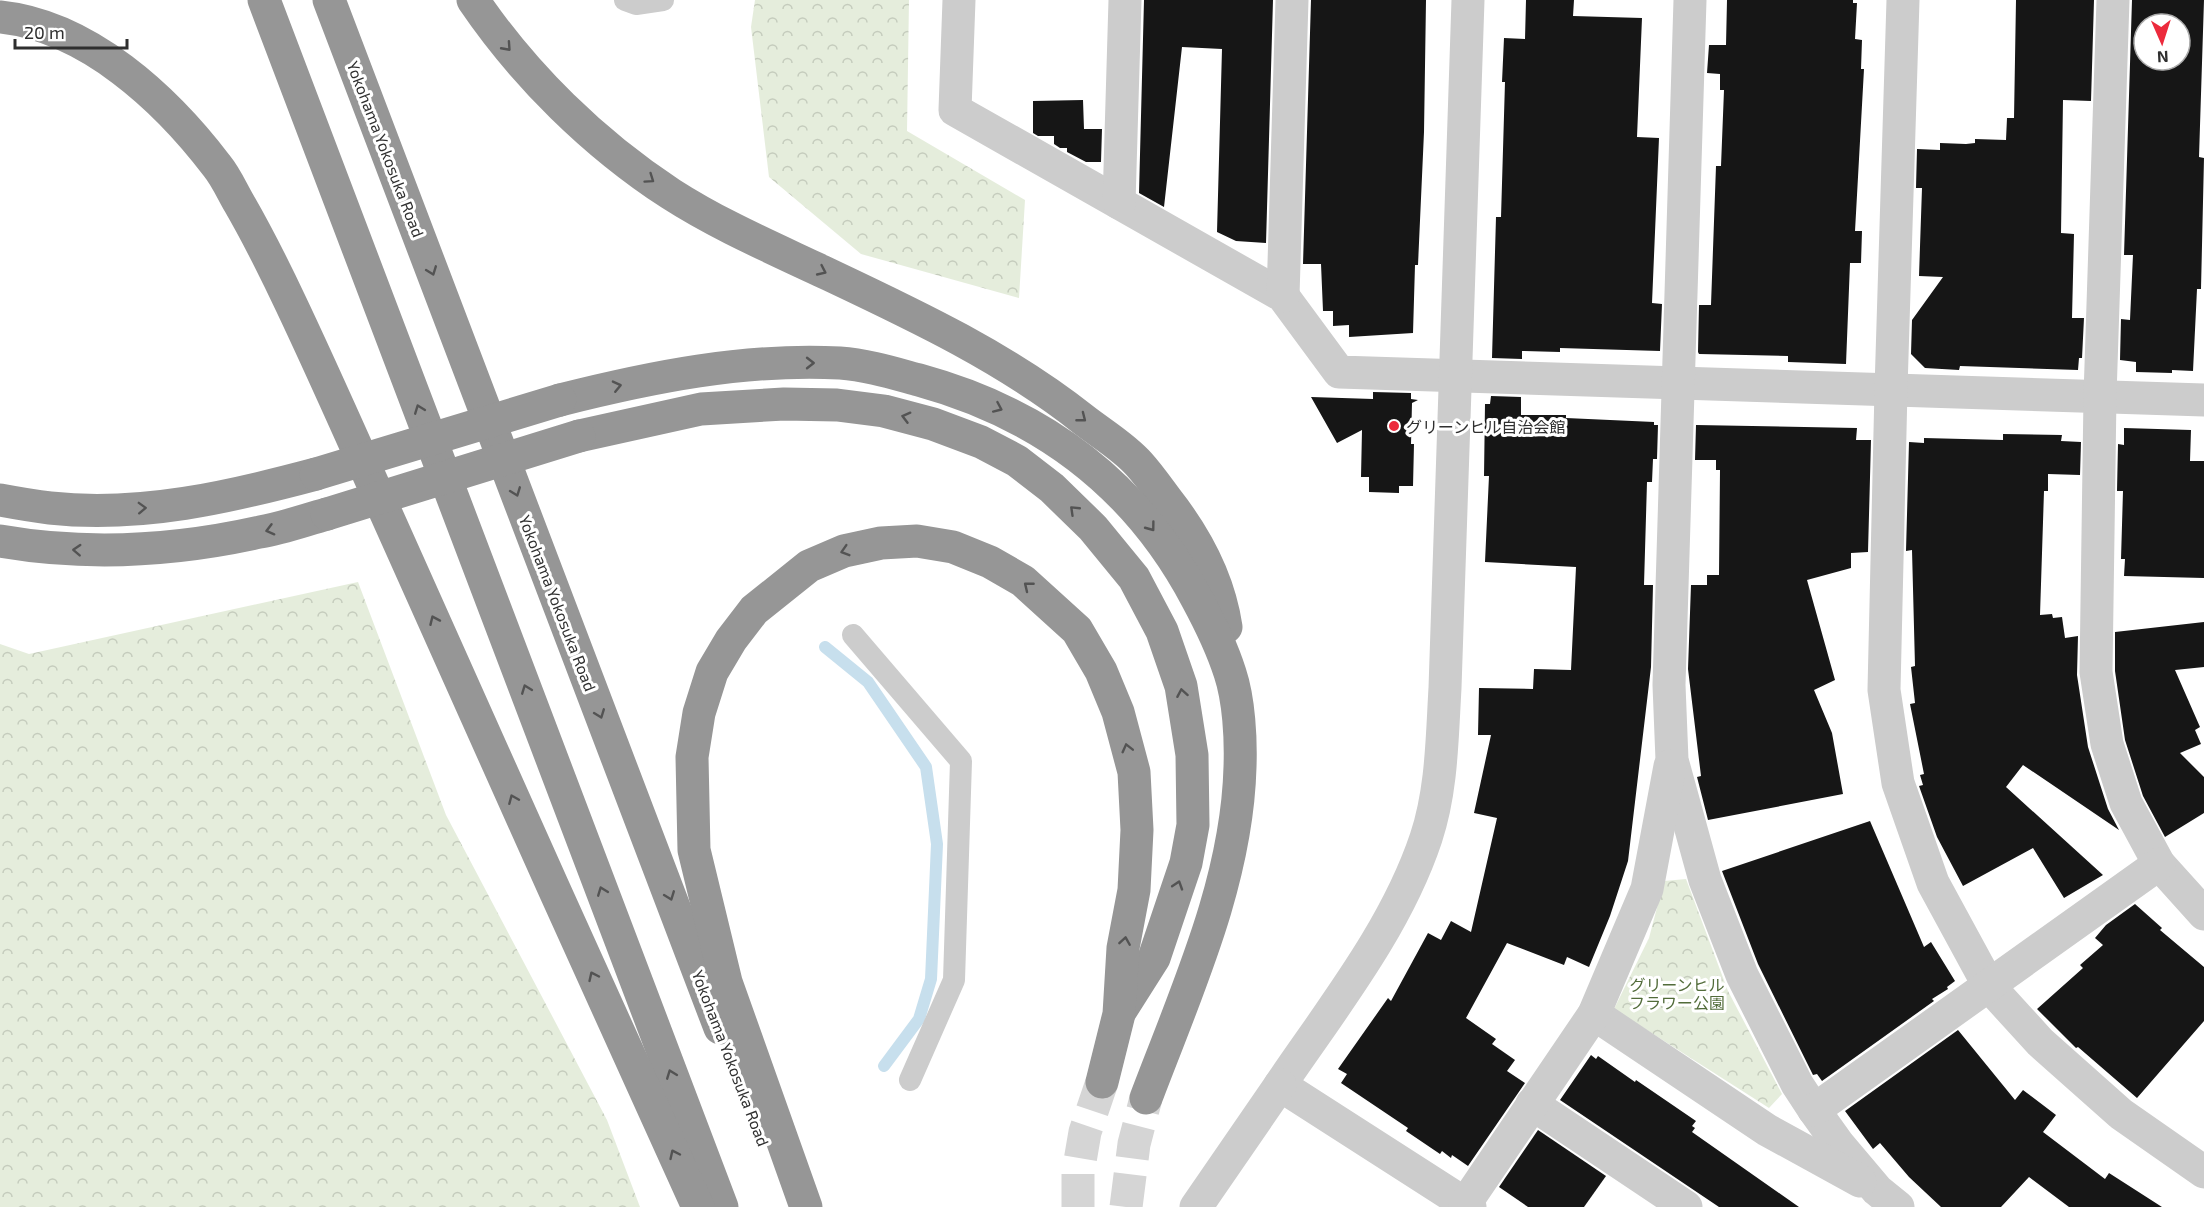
<svg xmlns="http://www.w3.org/2000/svg" width="2204" height="1207" font-family="'Exo 2','Noto Sans JP',sans-serif">
<style>
.forest{fill:url(#forest-crowns)}
.lines{fill:none;stroke-linecap:round;stroke-linejoin:round}
.stream{stroke:#c7dfed;stroke-width:12}
.building{fill:#161616;fill-rule:evenodd}
.motorway-tunnel{stroke:#d5d5d5;stroke-width:33;stroke-dasharray:33 16;stroke-linecap:butt}
.service{stroke:#ccc;stroke-width:22}
.minor{stroke:#ccc;stroke-width:33}
.tertiary{stroke:#ccc;stroke-width:33}
.motorway{stroke:#969696;stroke-width:33}
.motorway-bridge{stroke:#969696;stroke-width:33}
.oneway{stroke:#535353}
.poi-dot{fill:#ec2a3c;stroke:#fff;stroke-width:2}
.labels{text-anchor:middle;dominant-baseline:central;stroke-width:6;stroke-linejoin:round;paint-order:stroke}
.street-label{font-size:16px;fill:#2f2f2f;stroke:#fff}
.poi-label{font-size:16px;fill:#2f2f2f;stroke:#fff;text-anchor:start}
.park-label{font-size:16px;fill:#526c3a;stroke:#fff}
</style>
<defs>
<pattern id="forest-crowns" width="20" height="18" patternUnits="userSpaceOnUse" patternTransform="scale(1.5)"><rect width="20" height="18" fill="#e5eddc"/><path d="M2 6a3 3 0 1 1 6 0M12 15a3 3 0 1 1 6 0" fill="none" stroke="#c5ccbd"/></pattern>
</defs>
<rect width="100%" height="100%" fill="#fff"/>
<g class="forest">
<polygon points="755,0 909,0 907,131 1025,200 1019,298 861,254 769,177 751,27"/>
<polygon points="358,582 446,815 607,1120 640,1207 0,1207 0,644 29,654"/>
<polygon points="1686,879 1728,991 1782,1094 1769,1108 1614,1009 1649,938 1664,881"/>
</g>
<g class="lines">
<polyline class="stream" points="825,647 868,682 926,767 937,844 931,979 919,1019 884,1066"/>
</g>
<g class="building">
<polygon points="1144,0 1273,0 1266,243 1236,241 1217,232 1222,49 1182,47 1164,207 1139,193"/>
<polygon points="1311,0 1426,0 1424,132 1418,265 1415,265 1413,333 1349,337 1349,325 1333,326 1333,311 1323,311 1321,264 1303,264"/>
<polygon points="1526,0 1574,0 1573,16 1642,18 1637,137 1659,138 1652,303 1662,304 1660,351 1560,348 1560,352 1522,351 1522,359 1492,358 1496,217 1501,217 1505,82 1502,82 1504,38 1525,39"/>
<polygon points="1727,0 1853,0 1853,3 1857,3 1855,39 1862,40 1861,69 1864,69 1855,231 1862,231 1861,263 1850,263 1846,364 1788,362 1788,356 1699,354 1698,352 1699,305 1711,305 1716,166 1721,166 1724,90 1720,90 1720,74 1707,73 1709,45 1726,45"/>
<polygon points="2016,0 2094,0 2091,101 2063,100 2061,233 2074,234 2072,318 2084,318 2082,358 2079,358 2078,370 1960,366 1959,370 1925,368 1911,354 1912,320 1943,277 1919,276 1922,188 1916,188 1917,149 1940,150 1940,143 1966,144 1975,143 1975,139 2006,140 2007,118 2014,118"/>
<path d="M2132,0H2204L2199,157L2204,158L2201,289H2197L2193,371L2172,370V373L2136,372V362L2120,360L2121,319L2130,320L2133,255H2124ZM2144,24H2180V60H2144Z"/>
<polygon points="1083,100 1084,129 1102,129 1101,162 1086,162 1067,152 1067,148 1060,148 1054,144 1054,136 1038,136 1033,133 1033,101"/>
<polygon points="1373,392 1411,393 1411,399 1418,400 1412,403 1411,444 1414,444 1413,486 1399,486 1399,493 1369,492 1369,477 1361,477 1362,430 1337,443 1311,397 1373,399"/>
<polygon points="1491,396 1521,397 1521,415 1566,415 1566,418 1654,422 1654,425 1658,425 1657,459 1653,459 1652,482 1647,482 1644,585 1653,585 1651,667 1628,861 1610,916 1589,967 1567,957 1564,965 1507,943 1466,1018 1496,1039 1492,1044 1515,1060 1507,1071 1525,1083 1468,1166 1452,1155 1451,1158 1442,1151 1440,1154 1406,1131 1408,1128 1341,1083 1347,1074 1338,1069 1388,998 1391,1001 1428,933 1441,940 1451,921 1471,932 1497,818 1474,813 1491,735 1478,735 1479,688 1533,689 1534,669 1571,670 1576,567 1485,562 1489,476 1484,476 1485,404 1490,404"/>
<polygon points="1696,425 1857,428 1856,440 1871,440 1868,552 1851,553 1851,568 1807,580 1835,680 1814,690 1832,733 1843,794 1708,820 1697,777 1701,776 1688,669 1691,585 1707,585 1707,575 1719,575 1720,470 1716,470 1716,460 1695,460"/>
<polygon points="2124,428 2191,430 2190,461 2204,461 2204,578 2124,576 2125,559 2121,559 2123,491 2117,491 2118,444 2124,445"/>
<polygon points="2003,434 2062,435 2061,441 2081,442 2080,475 2048,474 2048,491 2044,491 2040,615 2052,614 2053,618 2062,617 2065,638 2078,636 2077,675 2088,747 2108,809 2119,830 2023,765 2006,787 2103,875 2064,898 2033,848 1963,886 1937,837 1919,786 1923,785 1920,775 1924,774 1910,704 1915,703 1911,667 1915,666 1912,550 1906,551 1909,442 1924,443 1924,438 2003,440"/>
<polygon points="2204,622 2204,667 2175,670 2200,727 2195,730 2201,744 2180,753 2204,777 2204,813 2165,837 2143,796 2125,740 2115,671 2115,632"/>
<polygon points="1870,821 1924,947 1931,942 1955,981 1947,987 1948,989 1932,999 1934,1001 1822,1081 1817,1074 1813,1075 1758,964 1722,871"/>
<polygon points="2135,904 2162,928 2160,930 2204,967 2204,1021 2137,1098 2078,1047 2076,1048 2037,1009 2083,968 2080,965 2103,945 2095,938 2106,925"/>
<polygon points="1958,1030 2015,1100 2023,1090 2056,1115 2043,1132 2105,1179 2109,1173 2162,1207 2069,1207 2029,1177 2001,1207 1941,1207 1909,1177 1880,1143 1873,1149 1845,1111"/>
<polygon points="1591,1055 1596,1059 1598,1056 1635,1082 1636,1080 1696,1121 1692,1126 1695,1128 1692,1132 1799,1207 1719,1207 1560,1100"/>
<polygon points="1538,1130 1606,1176 1584,1207 1528,1207 1499,1187"/>
</g>
<g class="lines">
<g class="motorway-tunnel">
<polyline points="1078,1207 1078,1173 1085,1132 1102,1082"/>
<polyline points="1126,1207 1134,1144 1146,1098"/>
</g>
<g class="service">
<polyline points="625,0 636,4 663,0"/>
<polyline points="853,635 961,761 954,980 910,1080"/>
</g>
<g class="minor">
<polyline points="959,0 955,110 1283,296 1339,372 2204,400"/>
<path d="M1468,0L1445,688C1442,738 1442,790 1426,838C1396,928 1333,1007 1280,1085L1470,1207"/>
<polyline points="1690,0 1669,685 1672,760 1705,880 1742,975 1797,1084 1814,1110 1839,1145 1877,1190 1898,1207"/>
<polyline points="1903,0 1891,389 1884,690 1898,783 1933,883 1989,986 2040,1042 2121,1114 2204,1172"/>
<polyline points="2113,0 2100,396 2096,672 2107,744 2126,803 2159,864 2204,914"/>
<polyline points="1119,203 1125,0"/>
<polyline points="1283,296 1292,0"/>
<polyline points="1594,1014 1767,1130 1860,1181"/>
<polyline points="1532,1104 1686,1207"/>
<polyline points="1814,1110 2159,864"/>
<polyline points="1465,1204 1594,1014 1647,889 1670,766"/>
</g>
<polyline class="tertiary" points="1196,1207 1280,1085"/>
<g class="motorway">
<polyline points="264,0 722,1207"/>
<polyline points="329,0 720,1028"/>
<path d="M473,0C524,75 594,144 671,194C716,223 766,245 815,268C908,312 1002,355 1084,420C1102,434 1124,447 1139,464C1149,475 1158,488 1167,500C1196,537 1219,580 1226,627"/>
<path d="M0,17C88,26 166,99 217,166C226,177 232,191 239,203C258,236 275,270 291,304C328,382 362,460 397,538C496,762 597,984 698,1207"/>
<path d="M560,400C651,377 745,358 840,363C867,365 893,373 919,380C1043,414 1137,485 1197,599C1210,623 1222,648 1230,673C1239,700 1241,739 1240,767C1237,882 1186,992 1146,1098"/>
<polyline points="579,436 701,409 784,404 837,405 884,411 933,424 981,442 1017,461 1052,488 1093,528 1134,578 1162,631 1181,686 1192,755 1193,825 1186,863 1154,958 1121,1010"/>
<path d="M0,500C16,503 33,506 50,508C140,518 230,497 316,474"/>
<path d="M0,541C86,556 175,551 260,532C283,528 305,520 327,514"/>
<polyline points="806,1207 726,982 694,850 692,757 699,713 712,672 731,640 754,610 809,566 844,551 881,543 917,541 953,547 990,562 1023,581 1077,630 1101,671 1118,712 1134,772 1137,830 1134,890 1123,948 1119,1014 1102,1082"/>
</g>
<g class="motorway-bridge">
<polyline points="316,474 560,400"/>
<polyline points="327,514 579,436"/>
</g>
</g>
<defs><path id="oneway-chevron" d="M-2-3.5L2.5 0L-2 3.5" fill="none" stroke-width="1.6" stroke-linecap="round" stroke-linejoin="round" transform="scale(1.5)"/></defs>
<g class="oneway">
<use href="#oneway-chevron" transform="translate(507 47) rotate(48)"/>
<use href="#oneway-chevron" transform="translate(650 179) rotate(35)"/>
<use href="#oneway-chevron" transform="translate(432 271) rotate(69)"/>
<use href="#oneway-chevron" transform="translate(822 271) rotate(25)"/>
<use href="#oneway-chevron" transform="translate(810 363)"/>
<use href="#oneway-chevron" transform="translate(617 386) rotate(-13)"/>
<use href="#oneway-chevron" transform="translate(998 408) rotate(24)"/>
<use href="#oneway-chevron" transform="translate(419 409) rotate(-111)"/>
<use href="#oneway-chevron" transform="translate(906 417) rotate(-165)"/>
<use href="#oneway-chevron" transform="translate(1082 418) rotate(38)"/>
<use href="#oneway-chevron" transform="translate(516 492) rotate(69)"/>
<use href="#oneway-chevron" transform="translate(142 508) rotate(-2)"/>
<use href="#oneway-chevron" transform="translate(1074 510) rotate(-136)"/>
<use href="#oneway-chevron" transform="translate(1151 527) rotate(53)"/>
<use href="#oneway-chevron" transform="translate(270 530) rotate(165)"/>
<use href="#oneway-chevron" transform="translate(77 550) rotate(-177)"/>
<use href="#oneway-chevron" transform="translate(845 551) rotate(163)"/>
<use href="#oneway-chevron" transform="translate(1028 586) rotate(-141)"/>
<use href="#oneway-chevron" transform="translate(434 620) rotate(-114)"/>
<use href="#oneway-chevron" transform="translate(526 689) rotate(-111)"/>
<use href="#oneway-chevron" transform="translate(1182 693) rotate(-100)"/>
<use href="#oneway-chevron" transform="translate(600 714) rotate(69)"/>
<use href="#oneway-chevron" transform="translate(1127 748) rotate(-104)"/>
<use href="#oneway-chevron" transform="translate(513 799) rotate(-113)"/>
<use href="#oneway-chevron" transform="translate(1178 885) rotate(-72)"/>
<use href="#oneway-chevron" transform="translate(602 891) rotate(-111)"/>
<use href="#oneway-chevron" transform="translate(670 896) rotate(69)"/>
<use href="#oneway-chevron" transform="translate(1125 941) rotate(-81)"/>
<use href="#oneway-chevron" transform="translate(593 976) rotate(-115)"/>
<use href="#oneway-chevron" transform="translate(671 1074) rotate(-111)"/>
<use href="#oneway-chevron" transform="translate(674 1154) rotate(-115)"/>
</g>
<circle class="poi-dot" cx="1394" cy="426" r="6"/>
<g class="labels">
<g class="street-label">
<text transform="translate(386 149) rotate(69)">Yokohama Yokosuka Road</text>
<text transform="translate(558 603) rotate(69)">Yokohama Yokosuka Road</text>
<text transform="translate(731 1058) rotate(69)">Yokohama Yokosuka Road</text>
</g>
<g class="poi-label">
<text x="1406" y="426">グリーンヒル自治会館</text>
</g>
<g class="park-label">
<text x="1677" y="984">グリーンヒル<tspan x="1677" dy="18">フラワー公園</tspan></text>
</g>
</g>
<g transform="translate(2162 42) rotate(177)"><circle r="28" fill="#ffffff" stroke="#acacac" stroke-width="1.5"/>
<path d="M0-4.5L10 22L0 15L-10 22Z" fill="#ec2a3c"/>
<text y="-9" font-size="16" font-weight="bold" text-anchor="middle" fill="#2f2f2f">N</text>
</g>
<path d="M15 39v9h112v-9" fill="none" stroke="#2f2f2f" stroke-width="3"/>
<text x="24" y="39" font-size="18" fill="#2f2f2f" stroke="#ffffff" stroke-width="4.5" paint-order="stroke">20 m</text>
</svg>
